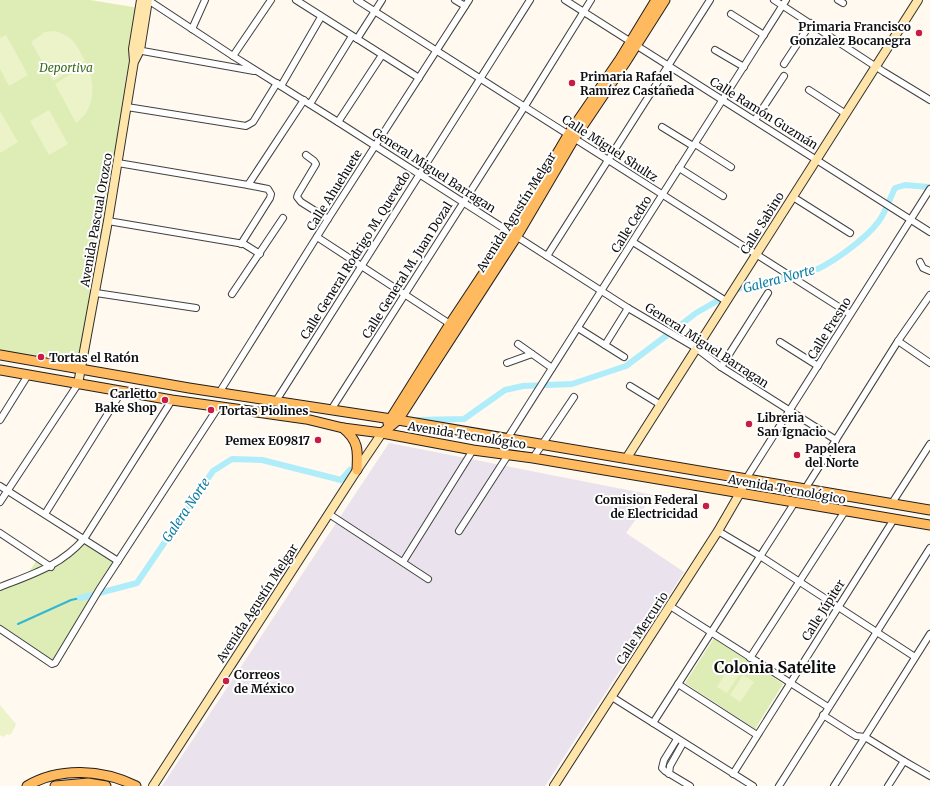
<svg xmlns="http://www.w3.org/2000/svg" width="930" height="786" font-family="Merriweather,serif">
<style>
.industrial{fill:#eae2ed}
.green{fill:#ddedb5}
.pitch{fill:#edf3c8}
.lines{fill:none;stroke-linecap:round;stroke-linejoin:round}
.stream{stroke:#31b6d8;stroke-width:2}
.canal{stroke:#afedfb;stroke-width:6}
.street-casing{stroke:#414141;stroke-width:8}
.secondary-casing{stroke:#303030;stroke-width:10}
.primary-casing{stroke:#1f1f1f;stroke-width:11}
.street{stroke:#fff;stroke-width:6}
.secondary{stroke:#ffe5aa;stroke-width:8}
.primary{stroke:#ffb95f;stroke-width:9}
.poi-dot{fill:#c91b45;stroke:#fff;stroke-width:1.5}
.labels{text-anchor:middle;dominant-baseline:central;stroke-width:4;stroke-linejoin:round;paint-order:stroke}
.poi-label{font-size:12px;font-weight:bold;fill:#0e0e0e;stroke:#fff;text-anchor:start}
.park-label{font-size:12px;font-style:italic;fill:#3a6b19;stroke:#fff}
.street-label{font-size:12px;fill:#0e0e0e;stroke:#fff}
.water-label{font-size:13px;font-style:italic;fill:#0d7ea2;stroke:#fff}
.district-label{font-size:16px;font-weight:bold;fill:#0e0e0e;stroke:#fff}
</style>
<rect width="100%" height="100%" fill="#fff9ef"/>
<polygon class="industrial" points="389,443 653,495 626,533 684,572 545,786 162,786"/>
<g class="green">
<polygon points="0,0 90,0 139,8 81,369 0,355"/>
<polygon points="84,539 116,561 53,664 0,628 0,586 32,573 29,572 38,558 48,565"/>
<polygon points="714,638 783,684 755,729 685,683"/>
</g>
<g class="pitch">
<path d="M54,31C72,35 77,45 85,61L53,81L31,42L45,32Z"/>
<polygon points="6,35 28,75 9,86 0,69 0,38"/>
<path d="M87,64C95,85 96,108 76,123L55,84Z"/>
<polygon points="49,110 68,144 49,155 30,121"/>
<polygon points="0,111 18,142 0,153"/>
<polygon points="730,666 740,673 727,693 717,687"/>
<polygon points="743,675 754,682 740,702 730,695"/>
<polygon points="0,705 16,724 14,729 12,731 13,732 9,735 7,734 3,737 0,735"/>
</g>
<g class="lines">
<polyline class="stream" points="18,624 71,600 80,598"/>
<g class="canal">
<path d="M736,290C758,279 785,281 808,273C829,266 866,239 879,221C886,211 890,198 895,188L905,185L928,187"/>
<polyline points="674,330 696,313 717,301"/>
<polyline points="417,420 464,419 505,390 523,386 572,384 626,366 666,336"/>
<polyline points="80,598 137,583 213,471 232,459 262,460 341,480 350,470"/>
</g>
<g class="street-casing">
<g id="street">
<polyline points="148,0 233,56 338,122 628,308 696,348 721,367 836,440"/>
<polyline points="296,0 419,78"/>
<polyline points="357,0 850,314"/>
<polyline points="455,0 465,6"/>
<polyline points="565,0 930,232"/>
<polyline points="774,0 884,72 930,100"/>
<polyline points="838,0 843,3"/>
<polyline points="731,14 764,35"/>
<polyline points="192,29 205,0"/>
<polyline points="357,39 382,0"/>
<polyline points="137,50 254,71"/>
<polyline points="715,50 744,67"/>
<polyline points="233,56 271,0"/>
<polyline points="784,64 811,23"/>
<polyline points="281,86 321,17"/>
<polyline points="809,90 846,114"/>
<polyline points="310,104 352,36"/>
<polyline points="127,107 246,126 253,122 277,83"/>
<polyline points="755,120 784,76"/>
<polyline points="338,122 382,55"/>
<polyline points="662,127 693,146"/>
<polyline points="695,144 731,167"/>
<polyline points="306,155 314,161 316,164 298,194 297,197 301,202 328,219"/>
<polyline points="118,163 248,185 268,189 271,194 270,198 241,244"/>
<polyline points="679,168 723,196"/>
<polyline points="248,185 304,100"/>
<polyline points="793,197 850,233"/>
<polyline points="108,221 244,244 260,254"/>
<polyline points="317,237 450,324"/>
<polyline points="633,242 726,301"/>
<polyline points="547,256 710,0"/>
<polyline points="920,262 923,268 930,271"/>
<polyline points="96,293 196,308"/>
<polyline points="232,294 283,218"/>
<polyline points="578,328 624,357"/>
<polyline points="898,341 930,363"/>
<polyline points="780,342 818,366"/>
<polyline points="518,344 552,368"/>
<polyline points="605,345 628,308"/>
<polyline points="507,363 532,354"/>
<polyline points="721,367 768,293"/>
<polyline points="630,386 661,405"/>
<polyline points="219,393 328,219 469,0"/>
<polyline points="276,401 530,0"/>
<polyline points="331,410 525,106 591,0"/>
<polyline points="0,420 28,375"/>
<polyline points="507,439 786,0"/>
<polyline points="533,458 574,397"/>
<polyline points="746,479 930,189"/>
<polyline points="0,486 118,561"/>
<polyline points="805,489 898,341 930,295"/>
<polyline points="0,502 78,384"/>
<polyline points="892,503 930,444"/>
<polyline points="45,514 122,391"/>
<polyline points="329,514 428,579"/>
<polyline points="459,531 508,455"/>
<polyline points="718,531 760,556 915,657"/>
<polyline points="0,533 51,567"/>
<polyline points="403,562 473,450"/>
<path d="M0,587C33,574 60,566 84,539L172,400"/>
<polyline points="670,606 828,707"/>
<polyline points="0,629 52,664 55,663 99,590 219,406"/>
<polyline points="750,658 845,511"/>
<polyline points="678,684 757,735"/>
<polyline points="612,697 753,786"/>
<polyline points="823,715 856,736 865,737 904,761 930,776"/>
<polyline points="653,723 795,502"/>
<polyline points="677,739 664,760 662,768 665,771 690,786"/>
<polyline points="669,774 670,766 683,743"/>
<polyline points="733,774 894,519"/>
<polyline points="779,786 930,548"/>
<polyline points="834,786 930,634"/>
<polyline points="888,786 904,761"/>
</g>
</g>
<g class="secondary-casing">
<g id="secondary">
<polyline points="135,60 140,50 148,0"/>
<polyline points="78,384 108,221 134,61 133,49 141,0"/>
<polyline points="626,459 918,0"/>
<polyline points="153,786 357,470 382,433"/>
<polyline points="554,786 718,531 740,493 746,479"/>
</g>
</g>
<g class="primary-casing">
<g id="primary">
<polyline points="0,355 189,388 398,420 930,510"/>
<polyline points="0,370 172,400 306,419 343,428 382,433 473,450 533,458 930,525"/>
<polyline points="388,423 450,324 511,232 568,135 620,59 656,0"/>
<path d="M343,428C359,441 358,451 357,470"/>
<polyline points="382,433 398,420 517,236 574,139 625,63 665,0"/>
<path d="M27,786C59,767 102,769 136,786"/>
<polyline points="55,786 88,783 106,786"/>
</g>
</g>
<use href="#street" class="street"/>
<use href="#secondary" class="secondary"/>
<use href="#primary" class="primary"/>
</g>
<g class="poi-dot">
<circle cx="919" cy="33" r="4"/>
<circle cx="572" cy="83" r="4"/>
<circle cx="41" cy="357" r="4"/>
<circle cx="165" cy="400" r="4"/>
<circle cx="211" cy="410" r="4"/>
<circle cx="749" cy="424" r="4"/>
<circle cx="318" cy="440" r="4"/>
<circle cx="797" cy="455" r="4"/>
<circle cx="706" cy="506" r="4"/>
<circle cx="226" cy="681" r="4"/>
</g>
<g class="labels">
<g class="poi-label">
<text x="911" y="26" text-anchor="end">Primaria Francisco<tspan x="911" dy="14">Gonzalez Bocanegra</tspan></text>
<text x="580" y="76">Primaria Rafael<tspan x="580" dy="14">Ramírez Castañeda</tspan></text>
<text x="49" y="357">Tortas el Ratón</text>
<text x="157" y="393" text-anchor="end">Carletto<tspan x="157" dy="14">Bake Shop</tspan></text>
<text x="219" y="410">Tortas Piolines</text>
<text x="757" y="417">Libreria<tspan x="757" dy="14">San Ignacio</tspan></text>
<text x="310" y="440" text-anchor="end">Pemex E09817</text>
<text x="805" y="448">Papelera<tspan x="805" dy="14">del Norte</tspan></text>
<text x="698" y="499" text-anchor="end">Comision Federal<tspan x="698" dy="14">de Electricidad</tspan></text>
<text x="234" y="674">Correos<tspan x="234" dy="14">de México</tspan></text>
</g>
<g class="park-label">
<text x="66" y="67">Deportiva</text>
</g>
<g class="street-label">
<text transform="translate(764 113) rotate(32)">Calle Ramón Guzmán</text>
<text transform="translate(610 148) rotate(33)">Calle Miguel Shultz</text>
<text transform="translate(434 170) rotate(33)">General Miguel Barragan</text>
<text transform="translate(334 190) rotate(-58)">Calle Ahuehuete</text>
<text transform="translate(516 212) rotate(-58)">Avenida Agustín Melgar</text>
<text transform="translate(96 220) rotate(-80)">Avenida Pascual Orozco</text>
<text transform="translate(762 223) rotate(-58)">Calle Sabino</text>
<text transform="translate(631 224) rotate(-58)">Calle Cedro</text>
<text transform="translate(355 255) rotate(-58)">Calle General Rodrigo M. Quevedo</text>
<text transform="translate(407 270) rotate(-58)">Calle General M. Juan Dozal</text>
<text transform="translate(829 328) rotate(-58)">Calle Fresno</text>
<text transform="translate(707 345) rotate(33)">General Miguel Barragan</text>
<text transform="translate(467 435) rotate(9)">Avenida Tecnológico</text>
<text transform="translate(787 489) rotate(10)">Avenida Tecnológico</text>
<text transform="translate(257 603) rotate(-57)">Avenida Agustín Melgar</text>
<text transform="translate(823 610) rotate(-58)">Calle Júpiter</text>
<text transform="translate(642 628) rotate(-57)">Calle Mercurio</text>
</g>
<g class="water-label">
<text transform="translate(779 279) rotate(-15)">Galera Norte</text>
<text transform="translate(186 510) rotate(-56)">Galera Norte</text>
</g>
<g class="district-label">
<text x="775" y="667">Colonia Satelite</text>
</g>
</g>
</svg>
